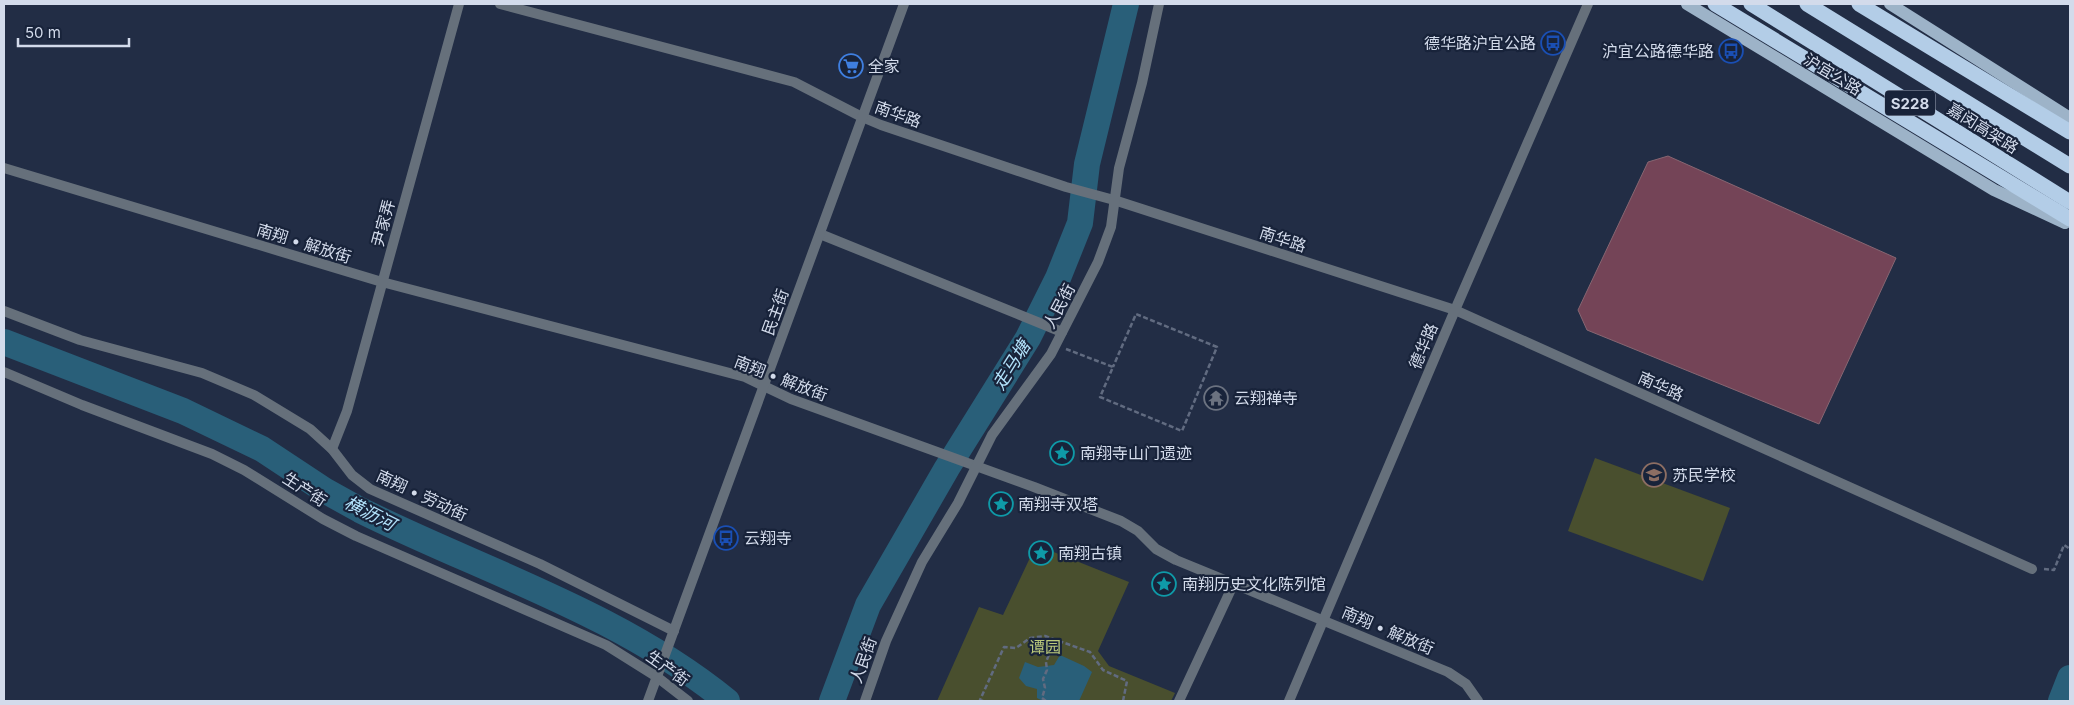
<svg xmlns="http://www.w3.org/2000/svg" width="2074" height="705" font-family="Inter,'Noto Sans SC',sans-serif">
<style>
.green{fill:#494f2e}
.water{fill:#295f79}
.lines{fill:none;stroke-linecap:round;stroke-linejoin:round}
.river{stroke:#295f79;stroke-width:26}
.building{fill:#744457;stroke:#876672}
.path{stroke:#616b80;stroke-width:2.5;stroke-dasharray:5 2.5;stroke-linecap:butt}
.street{stroke:#66707b;stroke-width:10}
.primary{stroke:#9db3c8;stroke-width:12}
.highway{stroke:#b3cde7;stroke-width:15}
.labels{text-anchor:middle;dominant-baseline:central;stroke-width:4.5;stroke-linejoin:round;paint-order:stroke}
.shield{fill:#18233a;stroke:#9ba4b6;stroke-width:1}
.shield-label{font-size:15px;font-weight:bold;fill:#d3dbeb}
.poi-label{font-size:16px;fill:#d3dbeb;stroke:#18233a;text-anchor:start}
.street-label{font-size:16px;fill:#d3dbeb;stroke:#18233a}
.park-label{font-size:16px;fill:#bbc97c;stroke:#18233a}
.water-label{font-size:18px;font-style:italic;fill:#b2e2fb;stroke:#18233a}
</style>
<rect width="100%" height="100%" fill="#222d45"/>
<g class="green">
<polygon points="1595,458 1730,508 1703,581 1568,531"/>
<polygon points="1036,545 1129,582 1098,651 1109,666 1175,693 1171,701 937,701 979,607 1003,615"/>
</g>
<polygon class="water" points="1060,655 1084,666 1092,672 1079,701 1043,701 1037,698 1037,689 1026,686 1019,678 1025,662 1038,667 1054,665"/>
<g class="lines">
<g class="river">
<path d="M4,342L183,411L262,449L324,490L360,510C483,571 619,613 727,701"/>
<polyline points="832,701 868,605 947,468 1028,338 1058,278 1080,223 1087,164 1126,4"/>
<polyline points="2061,701 2070,678"/>
</g>
</g>
<polygon class="building" points="1668,156 1896,258 1819,424 1587,330 1578,310 1648,162"/>
<g class="lines">
<g class="path">
<polyline points="1066,349 1113,367 1100,397 1182,431 1217,347 1136,314 1113,367"/>
<polyline points="2044,569 2054,570 2064,545 2070,549"/>
<polyline points="983,701 980,700 1004,647 1016,648 1030,638 1045,636 1090,652 1103,670 1127,681 1123,701"/>
<polyline points="1046,701 1042,698 1045,688 1043,679 1047,670 1046,662 1055,640"/>
</g>
<g class="street">
<polyline points="500,4 794,82 862,117 881,125 1066,187 1114,200 1455,310 2032,569"/>
<polyline points="4,168 382,282 745,377 791,399 1034,487 1121,521 1138,531 1156,549 1176,560 1448,672 1466,684 1478,701"/>
<polyline points="820,234 1062,332"/>
<polyline points="4,311 80,340 202,373 254,395 310,429 332,449 352,475 370,489 540,564 674,631"/>
<polyline points="4,372 82,405 212,454 244,470 323,519 356,536 606,645 657,677 688,701"/>
<polyline points="332,449 347,411 459,4"/>
<polyline points="648,701 904,4"/>
<polyline points="865,701 886,641 922,562 958,503 992,435 1051,354 1098,262 1111,227 1119,168 1142,83 1159,4"/>
<polyline points="1179,701 1234,583"/>
<polyline points="1289,701 1455,310 1588,4"/>
</g>
<g class="primary">
<polyline points="1687,4 1994,190 2065,223"/>
<polyline points="1890,4 2070,118"/>
</g>
<g class="highway">
<polyline points="1715,4 2070,219"/>
<polyline points="1751,4 2070,202"/>
<polyline points="1807,4 2070,166"/>
<polyline points="1859,4 2070,132"/>
</g>
</g>
<defs>
<g id="bus-ring" transform="scale(1.25)"><circle r="9.5" fill="#18233a" stroke="#1a4fb4" stroke-width="1.5"/><path d="M-5-6H5V4H4V6H2V4H-2V6H-4V4H-5ZM-3.5-4V0h7V-4ZM-3.5 1.2v1.5H-2V1.2ZM2 1.2v1.5H3.5V1.2Z" fill="#1a4fb4"/></g>
<g id="supermarket-ring" transform="scale(1.25)"><circle r="9.5" fill="#18233a" stroke="#3f7fe0" stroke-width="1.5"/><path d="M-6-5.5h2.5l.6 2H6L4.5 2H-2.5L-4.4-4H-6ZM-1.5 3.2a1.3 1.3 0 1 0 .1 0ZM3 3.2a1.3 1.3 0 1 0 .1 0Z" fill="#3f7fe0"/></g>
<g id="temple-ring" transform="scale(1.25)"><circle r="9.5" fill="#18233a" stroke="#6b7280" stroke-width="1.5"/><path d="M0-6L5-2H3V0L6.5 2.5H4V6H1.5V3h-3V6H-4V2.5H-6.5L-3 0V-2H-5Z" fill="#6b7280"/></g>
<g id="sight-ring" transform="scale(1.25)"><circle r="9.5" fill="#18233a" stroke="#0f9aa8" stroke-width="1.5"/><path d="M0-6L1.8-2.2L6-1.7L2.9 1.2L3.7 5.4L0 3.3L-3.7 5.4L-2.9 1.2L-6-1.7L-1.8-2.2Z" fill="#0f9aa8"/></g>
<g id="school-ring" transform="scale(1.25)"><circle r="9.5" fill="#18233a" stroke="#8d6e63" stroke-width="1.5"/><path d="M0-5L7-2L0 1L-7-2ZM-4 1L0 2.5L4 1V4Q0 6-4 4Z" fill="#8d6e63"/></g>
</defs>
<g fill-rule="evenodd">
<use href="#bus-ring" x="1553" y="43"/>
<use href="#bus-ring" x="1731" y="51"/>
<use href="#supermarket-ring" x="851" y="66"/>
<use href="#temple-ring" x="1216" y="398"/>
<use href="#sight-ring" x="1062" y="453"/>
<use href="#school-ring" x="1654" y="475"/>
<use href="#sight-ring" x="1001" y="504"/>
<use href="#bus-ring" x="726" y="538"/>
<use href="#sight-ring" x="1041" y="553"/>
<use href="#sight-ring" x="1164" y="584"/>
</g>
<g class="labels">
<rect class="shield" x="1885" y="90.5" width="50" height="25" rx="4"/>
<g class="shield-label">
<text x="1910" y="103">S228</text>
</g>
<g class="poi-label">
<text x="1536" y="43" text-anchor="end">德华路沪宜公路</text>
<text x="1714" y="51" text-anchor="end">沪宜公路德华路</text>
<text x="868" y="66">全家</text>
<text x="1234" y="398">云翔禅寺</text>
<text x="1080" y="453">南翔寺山门遗迹</text>
<text x="1672" y="475">苏民学校</text>
<text x="1018" y="504">南翔寺双塔</text>
<text x="744" y="538">云翔寺</text>
<text x="1058" y="553">南翔古镇</text>
<text x="1182" y="584">南翔历史文化陈列馆</text>
</g>
<g class="street-label">
<text transform="translate(1833 74) rotate(31)">沪宜公路</text>
<text transform="translate(898 114) rotate(20)">南华路</text>
<text transform="translate(1983 128) rotate(32)">嘉闵高架路</text>
<text transform="translate(383 223) rotate(-75)">尹家弄</text>
<text transform="translate(1283 239) rotate(18)">南华路</text>
<text transform="translate(304 243) rotate(17)">南翔 • 解放街</text>
<text transform="translate(1059 306) rotate(-62)">人民街</text>
<text transform="translate(775 312) rotate(-70)">民主街</text>
<text transform="translate(1423 346) rotate(-67)">德华路</text>
<text transform="translate(781 378) rotate(21)">南翔 • 解放街</text>
<text transform="translate(1661 386) rotate(24)">南华路</text>
<text transform="translate(305 489) rotate(33)">生产街</text>
<text transform="translate(422 495) rotate(25)">南翔 • 劳动街</text>
<text transform="translate(1388 630) rotate(23)">南翔 • 解放街</text>
<text transform="translate(863 660) rotate(-70)">人民街</text>
<text transform="translate(668 668) rotate(36)">生产街</text>
</g>
<g class="park-label">
<text x="1045" y="647">谭园</text>
</g>
<g class="water-label">
<text transform="translate(1011 365) rotate(-58)">走马塘</text>
<text transform="translate(370 513) rotate(27)">横沥河</text>
</g>
</g>
<rect width="2074" height="705" fill="none" stroke="#d3dbeb" stroke-width="10"/>
<path d="M18 38v8h111v-8" fill="none" stroke="#d3dbeb" stroke-width="2.5"/>
<text x="25" y="38" font-size="15" fill="#d3dbeb" stroke="#18233a" stroke-width="4" paint-order="stroke">50 m</text>
</svg>
